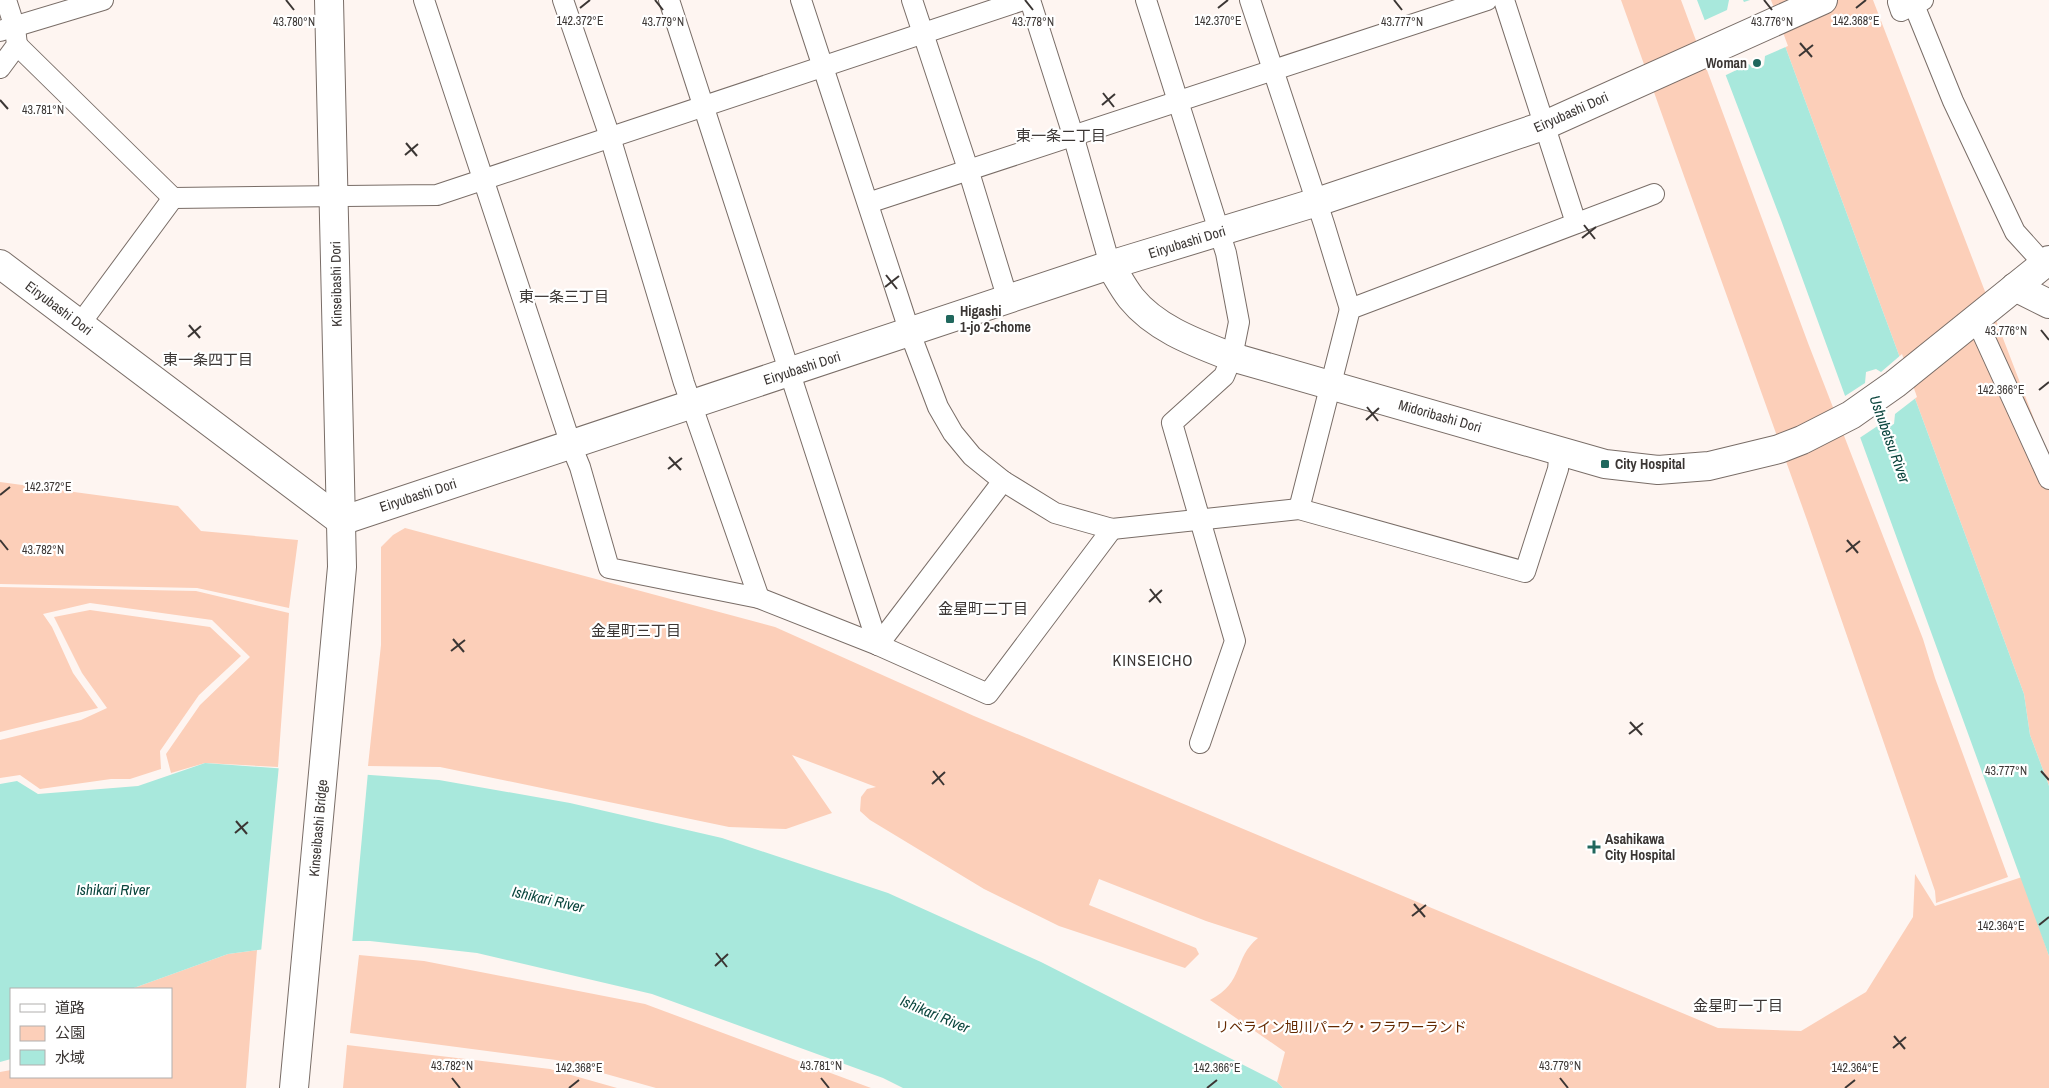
<svg xmlns="http://www.w3.org/2000/svg" width="2049" height="1088" font-family="'Archivo Narrow','Noto Sans JP',sans-serif">
<style>
.green{fill:#fccfb9}
.water{fill:#a8e8dc}
.pier{fill:#fef5f1}
.lines{fill:none;stroke-linecap:round;stroke-linejoin:round}
.street-casing{stroke:#796d67;stroke-width:22}
.secondary-casing{stroke:#796d67;stroke-width:30}
.street{stroke:#fff;stroke-width:20}
.secondary{stroke:#fff;stroke-width:28}
.ticks{fill:none;stroke:#3b3634;stroke-width:2}
.poi-dot{fill:#20675d;stroke:#fff;stroke-width:2}
.labels{text-anchor:middle;dominant-baseline:central;stroke-width:4.5;stroke-linejoin:round;paint-order:stroke}
.poi-label{font-size:14px;font-weight:bold;fill:#3b3634;stroke:#fff;text-anchor:start}
.street-label{font-size:14px;fill:#3b3634;stroke:#fff}
.park-label{font-size:14px;fill:#642900;stroke:#fff}
.neighbourhood-label{font-size:15px;fill:#3b3634;stroke:#fff}
.water-label{font-size:15px;font-style:italic;fill:#0a453d;stroke:#fff}
.quarter-label{font-size:16px;letter-spacing:1px;fill:#3b3634;stroke:#fff}
.ticks-label{font-size:12px;text-anchor:middle;fill:#3b3634;stroke:#fff;stroke-width:4.5;stroke-linejoin:round;paint-order:stroke}
</style>
<rect width="100%" height="100%" fill="#fef5f1"/>
<g class="green">
<polygon points="1621,0 1681,0 1808,343 1923,639 1935,678 2008,877 1936,903 1935,891 1807,520"/>
<polygon points="1768,0 1873,0 2049,458 2049,786 2030,735 2024,694"/>
<polygon points="0,482 178,506 201,531 298,540 289,608 197,588 0,584"/>
<path d="M405,528L775,627L974,716L1718,1028L1801,1031L1866,992L1913,917L1915,874L1935,906L2022,877L2049,956V1088H1283L1277,1082L1285,1052L1210,1000C1245,982 1233,958 1258,938L1206,921L1099,879L1089,905L1196,948L1199,954L1185,968L1059,926L984,889L870,820L860,811L861,797L867,789L876,787L792,755L832,813L786,829L729,827L440,767L368,766L381,645V547L393,535Z"/>
<polygon points="0,587 196,591 289,613 278,767 205,763 171,773 166,754 200,705 250,657 212,620 90,603 43,614 52,627 73,673 98,708 0,732"/>
<polygon points="90,610 210,627 241,656 199,695 160,751 161,769 130,779 111,779 40,789 20,775 0,778 0,740 81,720 107,708 82,673 54,617"/>
<polygon points="257,950 246,1088 0,1088 0,1072 11,1070 11,1077 171,1077 171,989 131,989 228,954"/>
<polygon points="359,955 424,961 645,1004 871,1088 656,1088 556,1060 350,1033"/>
<polygon points="347,1045 550,1069 617,1088 343,1088"/>
</g>
<g class="water">
<polygon points="1697,0 1768,0 2024,694 2030,735 2049,786 2049,956 1781,220"/>
<polygon points="205,763 439,780 570,803 722,838 888,893 1041,962 1277,1082 1283,1088 903,1088 883,1078 652,994 477,953 370,941 327,941 228,954 131,989 11,989 11,1059 0,1062 0,784 17,781 38,794 138,786"/>
</g>
<g class="pier">
<polygon points="1729,0 1743,0 1744,2 1750,0 1771,0 1788,46 1765,56 1764,65 1761,68 1752,68 1749,64 1724,76 1703,21 1727,10"/>
<polygon points="1902,354 1917,397 1895,414 1894,424 1884,428 1879,425 1858,439 1842,398 1865,383 1866,372 1876,369 1881,372"/>
<polygon points="279,765 368,772 352,944 327,944 261,952"/>
</g>
<g class="lines">
<g class="street-casing">
<g id="street">
<polyline points="424,0 571,445 580,467 609,568 759,598 878,645 988,694 1112,529"/>
<polyline points="563,0 610,137 684,383 759,598"/>
<polyline points="669,0 878,645"/>
<polyline points="801,0 910,333 938,407 953,433 972,456 1003,481 1055,513 1112,529 1299,509 1525,572 1558,469 1560,450"/>
<polyline points="912,0 968,169 1008,300"/>
<polyline points="1030,0 1073,135 1110,265"/>
<polyline points="1146,0 1226,253 1239,322 1232,357 1224,376 1172,423 1235,641 1200,743"/>
<polyline points="1250,0 1324,224 1350,309"/>
<polyline points="1504,0 1576,223"/>
<polyline points="1898,2 1901,11 1923,0"/>
<polyline points="1914,5 1953,101 2015,232 2044,264"/>
<polyline points="0,31 103,0"/>
<polyline points="17,45 173,198 437,195 1023,0"/>
<polyline points="0,68 17,45 15,28 6,0"/>
<polyline points="868,203 1487,0"/>
<polyline points="1976,319 2049,479"/>
<polyline points="80,324 173,198"/>
<polyline points="1299,509 1350,309 1654,194"/>
<polyline points="878,645 1003,481"/>
</g>
</g>
<g class="secondary-casing">
<g id="secondary">
<polyline points="0,264 341,521"/>
<path d="M1110,265C1117,276 1123,288 1131,298C1156,329 1196,343 1232,357L1605,464L1658,470L1709,466L1779,449L1802,440L1851,415L1895,384L2049,260"/>
<polyline points="2015,287 2049,304"/>
<polyline points="341,521 1110,265 1317,202 1543,126 1823,0"/>
<polyline points="294,1088 342,567 329,0"/>
</g>
</g>
<use href="#street" class="street"/>
<use href="#secondary" class="secondary"/>
</g>
<path class="ticks" d="M286,0L294,10M655,0L663,10M1025,0L1033,10M1394,0L1402,10M1764,0L1772,10M580,8L590,0M1218,8L1228,0M1856,8L1866,0M1800,43L1812,57M1799,56L1813,45M1103,93L1114,107M0,100L8,109M1102,105L1115,94M406,143L417,156M405,155L418,144M1584,225L1595,239M1582,238L1596,227M886,275L897,289M885,287L899,276M189,325L200,338M2041,330L2049,340M188,337L201,326M2039,390L2049,382M1367,407L1378,421M1366,420L1379,408M669,457L681,470M668,469L682,458M0,495L10,487M0,540L8,550M1847,540L1858,553M1846,552L1860,541M1150,589L1161,603M1149,602L1162,590M453,639L464,652M451,651L465,640M1630,722L1642,735M1629,734L1643,723M933,771L944,785M2041,771L2049,780M932,784L945,772M236,821L247,834M235,833L248,822M1414,904L1425,917M1412,916L1426,905M2039,925L2049,917M716,953L727,967M715,966L728,954M1894,1036L1905,1049M1893,1048L1906,1037M452,1078L460,1088M821,1078L829,1088M1560,1078L1568,1088M569,1088L579,1080M1207,1088L1217,1080M1845,1088L1855,1080"/>
<g class="poi-dot">
<circle cx="1757" cy="63" r="5"/>
<rect x="945" y="314" width="10" height="10" rx="2.5"/>
<rect x="1600" y="459" width="10" height="10" rx="2.5"/>
<path d="M1591.5 839.5h5v5h5v5h-5v5h-5v-5h-5v-5h5z"/>
</g>
<g class="labels">
<g class="poi-label">
<text x="1747" y="63" text-anchor="end">Woman</text>
<text x="960" y="311">Higashi<tspan x="960" dy="16">1-jo 2-chome</tspan></text>
<text x="1615" y="464">City Hospital</text>
<text x="1605" y="839">Asahikawa<tspan x="1605" dy="16">City Hospital</tspan></text>
</g>
<g class="street-label">
<text transform="translate(1571 112) rotate(-24)">Eiryubashi Dori</text>
<text transform="translate(1187 242) rotate(-17)">Eiryubashi Dori</text>
<text transform="translate(336 284) rotate(-91)">Kinseibashi Dori</text>
<text transform="translate(59 308) rotate(37)">Eiryubashi Dori</text>
<text transform="translate(802 368) rotate(-18)">Eiryubashi Dori</text>
<text transform="translate(1440 416) rotate(16)">Midoribashi Dori</text>
<text transform="translate(418 495) rotate(-18)">Eiryubashi Dori</text>
<text transform="translate(318 828) rotate(-85)">Kinseibashi Bridge</text>
</g>
<g class="park-label">
<text x="1341" y="1027">リベライン旭川パーク・フラワーランド</text>
</g>
<g class="neighbourhood-label">
<text x="1061" y="135">東一条二丁目</text>
<text x="564" y="296">東一条三丁目</text>
<text x="208" y="359">東一条四丁目</text>
<text x="983" y="608">金星町二丁目</text>
<text x="636" y="630">金星町三丁目</text>
<text x="1738" y="1005">金星町一丁目</text>
</g>
<g class="water-label">
<text transform="translate(1890 439) rotate(70)">Ushubetsu River</text>
<text x="113" y="889">Ishikari River</text>
<text transform="translate(548 899) rotate(13)">Ishikari River</text>
<text transform="translate(935 1014) rotate(23)">Ishikari River</text>
</g>
<g class="quarter-label">
<text x="1153" y="660">KINSEICHO</text>
</g>
</g>
<g class="ticks-label">
<text x="580" y="25">142.372°E</text>
<text x="1218" y="25">142.370°E</text>
<text x="1856" y="25">142.368°E</text>
<text x="1402" y="26">43.777°N</text>
<text x="1772" y="26">43.776°N</text>
<text x="294" y="26">43.780°N</text>
<text x="663" y="26">43.779°N</text>
<text x="1033" y="26">43.778°N</text>
<text x="43" y="114">43.781°N</text>
<text x="2006" y="335">43.776°N</text>
<text x="2001" y="394">142.366°E</text>
<text x="48" y="491">142.372°E</text>
<text x="43" y="554">43.782°N</text>
<text x="2006" y="775">43.777°N</text>
<text x="2001" y="930">142.364°E</text>
<text x="452" y="1070">43.782°N</text>
<text x="821" y="1070">43.781°N</text>
<text x="1560" y="1070">43.779°N</text>
<text x="579" y="1072">142.368°E</text>
<text x="1217" y="1072">142.366°E</text>
<text x="1855" y="1072">142.364°E</text>
</g>
<rect x="10" y="988" width="162" height="90" fill="#ffffff" stroke="#b1afae"/>
<rect x="20" y="1004" width="25" height="8" fill="#ffffff" stroke="#b1afae"/>
<text x="55" y="1013" font-size="15" fill="#3b3634">道路</text>
<rect x="20" y="1026" width="25" height="15" fill="#fccfb9" stroke="#b1afae"/>
<text x="55" y="1038" font-size="15" fill="#3b3634">公園</text>
<rect x="20" y="1050" width="25" height="15" fill="#a8e8dc" stroke="#b1afae"/>
<text x="55" y="1063" font-size="15" fill="#3b3634">水域</text>
</svg>
